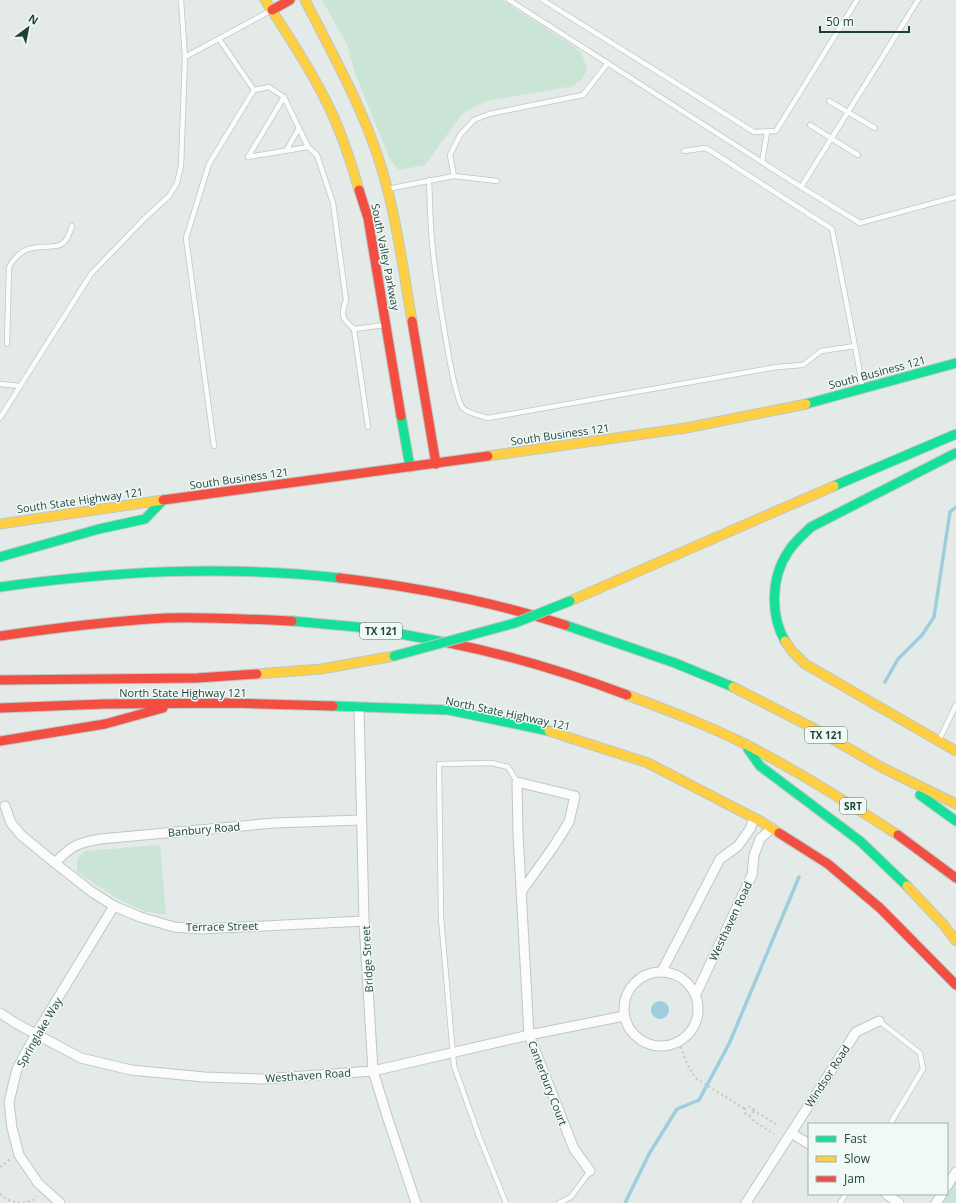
<svg xmlns="http://www.w3.org/2000/svg" width="956" height="1203" font-family="'Open Sans',sans-serif">
<style>
.green{fill:#cae5d5}
.water{fill:#9ecedc}
.lines{fill:none;stroke-linecap:round;stroke-linejoin:round}
.stream{stroke:#9ecedc;stroke-width:3.5}
.lane-casing{stroke:#c0c7c4;stroke-width:6}
.street-casing{stroke:#c0c7c4;stroke-width:11}
.fast-casing{stroke:#bec8c5;stroke-width:11}
.slow-casing{stroke:#bec8c5;stroke-width:11}
.jam-casing{stroke:#bec8c5;stroke-width:11}
.path{stroke:#c0cac8;stroke-width:2;stroke-dasharray:2 3;stroke-linecap:butt}
.lane{stroke:#fbfcfb;stroke-width:4.5}
.street{stroke:#fbfcfb;stroke-width:9}
.fast{stroke:#16e098;stroke-width:9}
.slow{stroke:#ffcf43;stroke-width:9}
.jam{stroke:#f24e42;stroke-width:9}
.fast-bridge-casing{stroke:#bbc6c4;stroke-width:11;stroke-linecap:butt}
.fast-bridge{stroke:#16e098;stroke-width:9}
.labels{text-anchor:middle;dominant-baseline:central;stroke-width:3;stroke-linejoin:round;paint-order:stroke}
.shield{fill:#f1f9f6;stroke:#5e7772;stroke-width:1}
.shield-label{font-size:10px;font-weight:bold;fill:#1f3f3a}
.street-label{font-size:11px;fill:#1f3f3a;stroke:#f1f9f6}
</style>
<rect width="100%" height="100%" fill="#e3eae7"/>
<g class="green">
<polygon points="322,0 502,0 576,48 582,54 587,70 582,79 573,86 483,102 462,114 425,165 399,170 391,161 385,147 355,73 347,44"/>
<polygon points="160,845 166,915 144,911 118,899 77,872 77,859 85,851"/>
<polygon points="956,1180 956,1203 941,1203"/>
</g>
<circle class="water" cx="660" cy="1010" r="9"/>
<g class="lines">
<g class="stream">
<polyline points="885,682 898,659 922,635 934,617 950,512 956,507"/>
<polyline points="625,1203 649,1154 677,1109 699,1100 729,1044 799,877"/>
</g>
<g class="lane-casing">
<g id="lane">
<polyline points="181,0 185,57"/>
<polyline points="509,0 801,187"/>
<polyline points="543,0 754,132 776,131 857,0"/>
<polyline points="918,0 801,187 860,223 956,197"/>
<path d="M254,90L269,87L284,97L308,147L317,155L333,203L346,300C341,315 341,318 354,329L385,325"/>
<polyline points="829,101 875,128"/>
<polyline points="810,125 858,155"/>
<polyline points="286,151 299,128"/>
<polyline points="248,157 284,97"/>
<polyline points="248,157 308,147"/>
<polyline points="762,162 767,132"/>
<polyline points="454,176 497,181"/>
<path d="M429,180C430,201 430,221 432,241C434,264 452,397 463,408C469,414 479,415 488,418L777,367L803,365L821,351L855,346L832,229L706,148L684,151"/>
<polyline points="387,189 454,176 450,155 460,135 474,120 489,114 583,95 608,63"/>
<polyline points="354,329 368,427"/>
<path d="M7,344L9,267C28,234 53,255 65,241C69,237 70,231 72,226"/>
<polyline points="855,346 862,385"/>
<polyline points="0,384 20,386"/>
<polyline points="0,418 91,274 145,218 169,196 177,183 181,166 185,57 270,11"/>
<polyline points="214,446 186,238 209,164 254,90 219,39"/>
<polyline points="940,738 956,705"/>
<polyline points="879,1021 920,1053 923,1069 890,1124"/>
<polyline points="506,1203 479,1136 454,1066 441,918 439,764 492,763 508,767 517,782"/>
<polyline points="559,1203 571,1197 590,1171"/>
<polyline points="840,1203 846,1194"/>
</g>
</g>
<g class="street-casing">
<g id="street">
<polyline points="359,707 364,921 373,1071 387,1116 416,1203"/>
<polyline points="5,806 11,823 21,835 55,863 92,892 114,906 140,917 174,927 202,929 364,921"/>
<path d="M55,863C71,846 77,843 100,839L274,823L361,820"/>
<polyline points="521,892 554,846 569,822 575,796 517,782 518,834 529,1035 574,1149 590,1171"/>
<polyline points="662,971 720,859 738,846 750,829 754,818"/>
<circle cx="661" cy="1009" r="37"/>
<polyline points="696,994 752,875 754,855 760,839 772,828"/>
<polyline points="0,1013 17,1024 81,1058 131,1070 204,1077 263,1079 373,1071 529,1035 624,1016"/>
<polyline points="791,1133 809,1144"/>
<polyline points="947,1186 956,1172"/>
<polyline points="886,1194 899,1203"/>
<polyline points="60,1203 38,1183 19,1155 12,1128 9,1102 17,1069 36,1034 114,906"/>
<polyline points="746,1203 856,1032 879,1021"/>
<polyline points="936,1203 942,1194"/>
</g>
</g>
<g class="fast-casing">
<g id="fast">
<polyline points="806,404 956,363"/>
<polyline points="401,416 410,467"/>
<polyline points="834,486 956,434"/>
<polyline points="0,557 99,529 145,519 163,500"/>
<path d="M0,587C114,571 225,565 340,578"/>
<polyline points="292,621 368,628 449,643"/>
<polyline points="565,625 675,663 733,687"/>
<path d="M785,641C770,615 771,577 788,552C794,542 803,535 811,527L956,453"/>
<polyline points="333,706 449,710 549,731"/>
<polyline points="748,749 760,766 860,841 907,886"/>
<polyline points="920,795 956,821"/>
</g>
</g>
<g class="slow-casing">
<g id="slow">
<path d="M265,0C288,35 311,70 329,107C342,134 351,162 359,190"/>
<path d="M305,0C332,53 362,106 380,163C396,214 403,268 412,321"/>
<polyline points="488,456 686,428 806,404"/>
<polyline points="0,524 163,500"/>
<polyline points="570,601 834,486"/>
<polyline points="785,641 792,651 805,664 956,751"/>
<polyline points="257,674 321,669 394,656"/>
<polyline points="733,687 815,729 881,767 956,804"/>
<path d="M627,695C667,710 707,725 745,744C798,771 848,803 898,835"/>
<polyline points="549,731 648,763 762,822 779,833"/>
<polyline points="907,886 943,924 956,941"/>
</g>
</g>
<g class="jam-casing">
<g id="jam">
<polyline points="272,10 290,0"/>
<polyline points="359,190 368,218 401,416"/>
<polyline points="412,321 436,464"/>
<polyline points="163,500 488,456"/>
<path d="M340,578C416,587 491,601 565,625"/>
<path d="M0,636C55,628 111,621 167,618C209,617 250,619 292,621"/>
<path d="M449,643C509,655 569,673 627,695"/>
<polyline points="0,680 197,678 257,674"/>
<polyline points="0,708 104,704 233,703 333,706"/>
<polyline points="0,741 105,724 163,708"/>
<polyline points="779,833 828,864 880,908 956,985"/>
<polyline points="898,835 956,878"/>
</g>
</g>
<g class="path">
<path d="M679,1042C684,1055 687,1068 697,1079L745,1109"/>
<circle cx="749" cy="1111" r="4.5"/>
<polyline points="753,1110 779,1126"/>
<polyline points="749,1116 754,1121 774,1134"/>
<polyline points="0,1167 10,1159"/>
<polyline points="0,1194 8,1200 19,1203"/>
<polyline points="23,1203 33,1200 37,1196"/>
</g>
<use href="#lane" class="lane"/>
<use href="#street" class="street"/>
<use href="#fast" class="fast"/>
<use href="#slow" class="slow"/>
<use href="#jam" class="jam"/>
<g class="fast-bridge-casing">
<polyline id="fast-bridge" points="394,656 515,623 570,601"/>
</g>
<use href="#fast-bridge" class="fast-bridge"/>
</g>
<g class="labels">
<g class="shield">
<rect x="360" y="623" width="42" height="16" rx="3"/>
<rect x="805" y="727" width="42" height="16" rx="3"/>
<rect x="840" y="798" width="26" height="16" rx="3"/>
</g>
<g class="shield-label">
<text x="381" y="631">TX 121</text>
<text x="826" y="735">TX 121</text>
<text x="853" y="806">SRT</text>
</g>
<g class="street-label">
<text transform="translate(386 257) rotate(79)">South Valley Parkway</text>
<text transform="translate(877 372) rotate(-15)">South Business 121</text>
<text transform="translate(560 434) rotate(-8)">South Business 121</text>
<text transform="translate(239 478) rotate(-8)">South Business 121</text>
<text transform="translate(80 500) rotate(-8)">South State Highway 121</text>
<text x="183" y="692">North State Highway 121</text>
<text transform="translate(508 713) rotate(12)">North State Highway 121</text>
<text transform="translate(204 829) rotate(-5)">Banbury Road</text>
<text transform="translate(730 921) rotate(-65)">Westhaven Road</text>
<text transform="translate(222 926) rotate(-1)">Terrace Street</text>
<text transform="translate(367 959) rotate(-93)">Bridge Street</text>
<text transform="translate(39 1032) rotate(-60)">Springlake Way</text>
<text transform="translate(308 1075) rotate(-4)">Westhaven Road</text>
<text transform="translate(827 1076) rotate(-57)">Windsor Road</text>
<text transform="translate(548 1083) rotate(69)">Canterbury Court</text>
</g>
</g>
<rect x="808" y="1123" width="140" height="72" fill="#f1f9f6" stroke="#9dafab"/>
<rect x="816" y="1136" width="20" height="6" fill="#16e098" stroke="#9dafab"/>
<text x="844" y="1143" font-size="12" fill="#1f3f3a">Fast</text>
<rect x="816" y="1156" width="20" height="6" fill="#ffcf43" stroke="#9dafab"/>
<text x="844" y="1163" font-size="12" fill="#1f3f3a">Slow</text>
<rect x="816" y="1176" width="20" height="6" fill="#f24e42" stroke="#9dafab"/>
<text x="844" y="1183" font-size="12" fill="#1f3f3a">Jam</text>
<g transform="translate(28 28) rotate(32)" stroke="#f1f9f6" stroke-width="3" paint-order="stroke">
<path d="M0-3L7 15L0 10L-7 15Z" fill="#1f3f3a"/>
<text y="-6" font-size="11" font-weight="bold" text-anchor="middle" fill="#1f3f3a">N</text>
</g>
<path d="M820 26v6h89v-6" fill="none" stroke="#1f3f3a" stroke-width="2"/>
<text x="826" y="26" font-size="12" fill="#1f3f3a" stroke="#f1f9f6" stroke-width="3" paint-order="stroke">50 m</text>
</svg>
